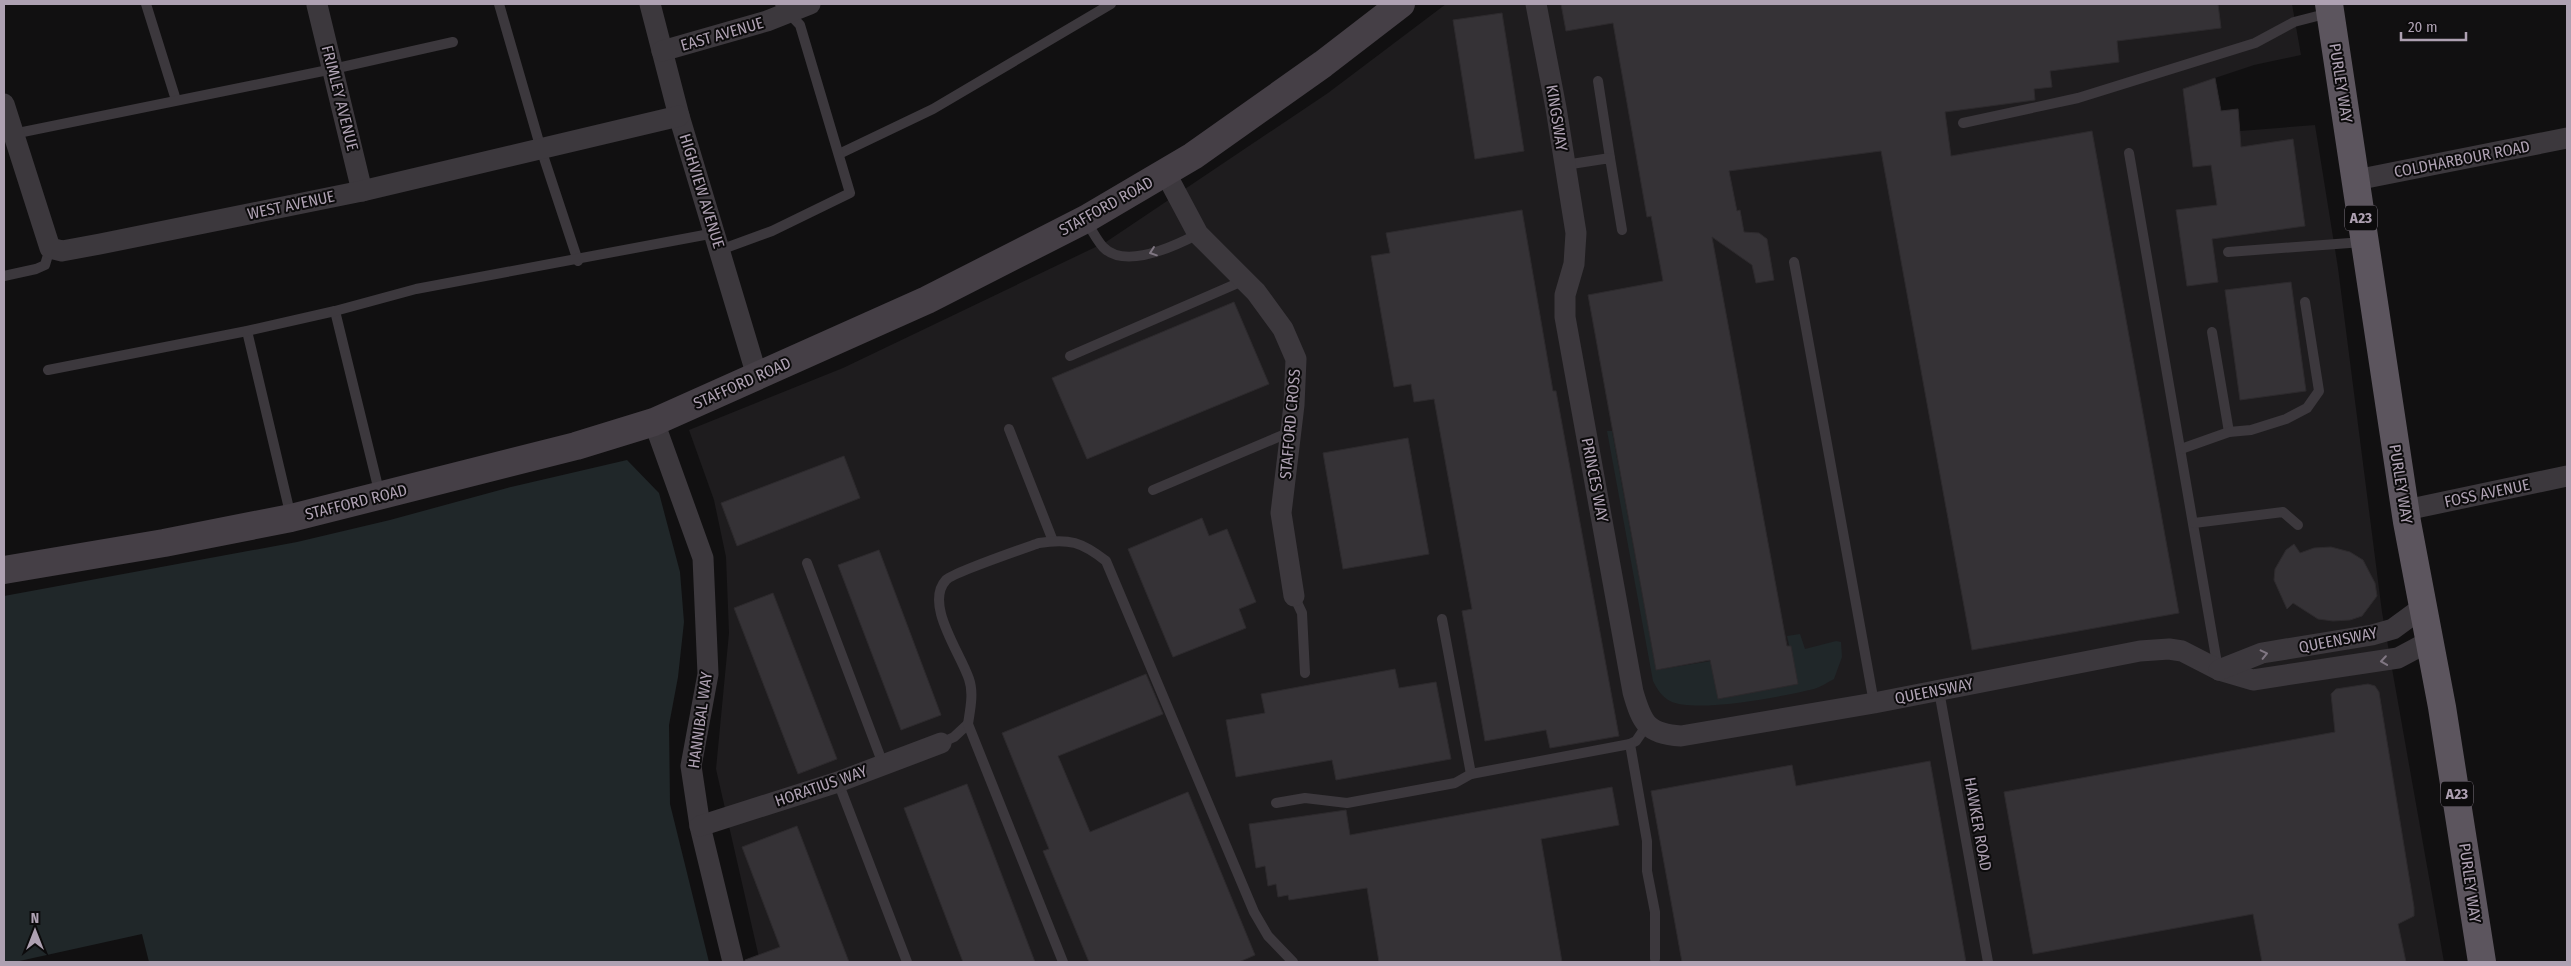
<svg xmlns="http://www.w3.org/2000/svg" width="2571" height="966" font-family="'Fira Sans Condensed',sans-serif">
<style>
.built{fill:#1e1c1e}
.green{fill:#202729}
.building{fill:#353236;stroke:#2d2a2d}
.lines{fill:none;stroke-linecap:round;stroke-linejoin:round}
.service{stroke:#3c383d;stroke-width:10}
.minor{stroke:#3c383d;stroke-width:21}
.secondary{stroke:#453f46;stroke-width:28}
.trunk{stroke:#5c555e;stroke-width:28}
.oneway{stroke:#807783}
.labels{text-anchor:middle;dominant-baseline:central;stroke-width:4;stroke-linejoin:round;paint-order:stroke}
.shield{fill:#0c0b0c;stroke:#7d7480;stroke-width:1}
.shield-label{font-size:15px;font-weight:bold;fill:#aea1b2}
.street-label{font-size:16px;fill:#aea1b2;stroke:#0c0b0c}
</style>
<rect width="100%" height="100%" fill="#111011"/>
<polygon class="built" points="1446,4 2292,4 2301,55 2254,65 2215,78 2221,111 2238,109 2240,131 2315,125 2338,268 2382,612 2444,962 760,962 716,769 729,633 726,557 714,500 689,430 843,368 1106,242 1328,93"/>
<g class="green">
<path d="M1607,431H1612L1656,670L1711,661L1718,699L1798,684L1787,636L1800,634L1805,649L1836,641L1841,642L1842,657L1834,679C1828,682 1821,687 1814,689C1785,696 1695,714 1670,701C1662,697 1657,689 1653,681Z"/>
<polygon points="627,460 659,493 680,572 684,622 678,677 669,725 670,804 709,962 149,962 142,934 15,962 4,962 4,596 297,542 390,520 511,487"/>
</g>
<g class="building">
<polygon points="1561,4 2218,4 2221,28 2117,41 2119,62 2050,71 2052,87 2034,89 2035,100 1945,112 1951,156 2092,131 2179,613 1972,650 1881,151 1729,171 1737,211 1740,210 1744,232 1759,233 1767,239 1774,280 1756,283 1752,265 1712,237 1787,646 1791,646 1798,684 1718,699 1710,660 1656,670 1588,295 1663,281 1651,216 1647,217 1613,23 1566,31"/>
<polygon points="1502,13 1524,151 1475,159 1453,20"/>
<polygon points="2215,78 2221,111 2238,109 2241,147 2293,139 2305,226 2212,239 2218,282 2187,286 2176,210 2217,205 2211,165 2193,167 2183,89"/>
<polygon points="1522,210 1553,391 1556,391 1619,736 1550,748 1546,730 1485,741 1462,611 1472,609 1434,399 1414,402 1411,384 1394,387 1371,256 1390,253 1386,233"/>
<polygon points="2291,282 2306,391 2240,400 2225,290"/>
<polygon points="1234,302 1269,384 1087,459 1052,378"/>
<polygon points="1408,438 1429,554 1343,569 1323,453"/>
<polygon points="844,456 860,498 737,546 721,503"/>
<polygon points="1202,518 1209,536 1227,529 1256,602 1239,609 1246,628 1173,657 1128,549"/>
<polygon points="2294,544 2300,553 2314,548 2331,547 2350,552 2363,560 2375,583 2377,596 2362,616 2350,620 2333,621 2318,619 2293,603 2287,609 2274,580 2275,569 2286,550"/>
<polygon points="879,550 941,715 901,730 838,565"/>
<polygon points="773,593 837,759 798,774 734,608"/>
<polygon points="1395,669 1399,688 1436,682 1451,759 1336,780 1332,760 1236,777 1226,720 1265,713 1261,694"/>
<polygon points="1146,674 1163,714 1058,756 1090,832 1188,792 1255,955 1239,962 1089,962 1043,851 1049,849 1002,733"/>
<polygon points="2368,684 2375,686 2379,692 2414,907 2414,916 2398,924 2406,962 2262,962 2253,914 2033,954 2004,792 2335,732 2331,694 2336,689"/>
<polygon points="1930,761 1966,962 1682,962 1651,791 1792,765 1796,786"/>
<polygon points="967,784 1035,962 963,962 904,808"/>
<polygon points="1612,787 1619,825 1541,839 1562,962 1379,962 1367,888 1289,900 1288,895 1278,897 1276,884 1268,886 1265,866 1256,868 1249,824 1346,810 1350,835"/>
<polygon points="797,826 849,962 745,962 745,960 780,947 742,847"/>
</g>
<g class="lines">
<g class="service">
<polyline points="146,4 176,100"/>
<polyline points="499,4 541,149 578,261"/>
<polyline points="1598,81 1610,158"/>
<polyline points="1963,123 2078,98 2255,43 2294,22 2329,13"/>
<polyline points="13,134 333,69 453,42"/>
<polyline points="2129,153 2218,669"/>
<polyline points="839,154 933,109 1111,4"/>
<polyline points="1565,165 1610,158 1622,230"/>
<path d="M1086,220C1091,229 1096,239 1103,247C1125,270 1175,246 1198,234"/>
<polyline points="720,250 772,231 850,193 800,25 780,4"/>
<polyline points="2228,252 2363,242"/>
<polyline points="1794,262 1874,703"/>
<polyline points="4,276 36,269 45,265 50,248"/>
<polyline points="335,311 380,495"/>
<polyline points="247,331 291,517"/>
<polyline points="2212,332 2229,432"/>
<polyline points="1070,356 1245,280"/>
<polyline points="48,370 247,331 335,311 416,289 715,233"/>
<polyline points="1009,429 1053,541"/>
<polyline points="2181,449 2229,432 2251,430 2286,419 2307,408 2319,391 2305,302"/>
<polyline points="1153,490 1290,432"/>
<polyline points="2194,523 2283,512 2298,525"/>
<polyline points="807,563 883,764"/>
<polyline points="1294,596 1302,613 1305,673"/>
<polyline points="1442,619 1471,774"/>
<polyline points="1939,691 1988,962"/>
<polyline points="1647,725 1636,741 1630,744 1647,841 1647,871 1655,912 1655,959"/>
<polyline points="941,743 954,737 968,724"/>
<polyline points="838,782 907,962"/>
<polyline points="1276,803 1305,798 1347,803 1455,783 1471,774 1630,744"/>
<path d="M1063,962L968,724C970,710 974,693 969,679C960,652 924,604 946,580C952,573 1025,548 1039,543C1069,538 1082,542 1106,561L1254,912L1268,936L1293,962"/>
</g>
<g class="minor">
<polyline points="650,4 679,116 757,376"/>
<path d="M1536,4L1556,108L1576,233L1574,264L1565,295V317L1633,692C1642,723 1647,734 1681,736L1874,703L2140,651L2169,649L2182,651L2219,670L2253,680L2398,658L2428,642"/>
<polyline points="317,5 362,191"/>
<polyline points="662,51 767,21 810,4"/>
<polyline points="4,104 50,248 62,251 100,244 362,191 679,116"/>
<polyline points="1166,174 1198,234 1256,292 1283,329 1296,359 1294,405 1281,513 1294,596"/>
<polyline points="2356,180 2567,138"/>
<polyline points="654,422 703,558 708,674 691,766 700,826 733,962"/>
<polyline points="2406,510 2567,476"/>
<polyline points="2219,670 2262,653 2372,635 2393,629 2423,607"/>
<polyline points="700,826 838,782 941,743"/>
</g>
<polyline class="secondary" points="4,570 164,543 291,518 576,446 654,422 927,300 1086,219 1193,156 1323,64 1401,4"/>
<polyline class="trunk" points="2329,4 2407,522 2442,707 2482,962"/>
</g>
<defs><path id="oneway-chevron" d="M-2-3.5L2.5 0L-2 3.5" fill="none" stroke-width="1.6" stroke-linecap="round" stroke-linejoin="round" transform="scale(1.25)"/></defs>
<g class="oneway">
<use href="#oneway-chevron" transform="translate(1153 252) rotate(161)"/>
<use href="#oneway-chevron" transform="translate(2264 654) rotate(-13)"/>
<use href="#oneway-chevron" transform="translate(2384 661) rotate(172)"/>
</g>
<g class="labels">
<g class="shield">
<rect x="2345" y="205.5" width="32" height="25" rx="4"/>
<rect x="2441" y="781.5" width="32" height="25" rx="4"/>
</g>
<g class="shield-label">
<text x="2361" y="218">A23</text>
<text x="2457" y="794">A23</text>
</g>
<g class="street-label">
<text transform="translate(722 34) rotate(-16)">EAST AVENUE</text>
<text transform="translate(2341 83) rotate(81)">PURLEY WAY</text>
<text transform="translate(340 98) rotate(76)">FRIMLEY AVENUE</text>
<text transform="translate(1557 118) rotate(81)">KINGSWAY</text>
<text transform="translate(2462 159) rotate(-11)">COLDHARBOUR ROAD</text>
<text transform="translate(702 191) rotate(73)">HIGHVIEW AVENUE</text>
<text transform="translate(291 205) rotate(-12)">WEST AVENUE</text>
<text transform="translate(1106 206) rotate(-29)">STAFFORD ROAD</text>
<text transform="translate(742 383) rotate(-24)">STAFFORD ROAD</text>
<text transform="translate(1290 424) rotate(-85)">STAFFORD CROSS</text>
<text transform="translate(1595 480) rotate(79)">PRINCES WAY</text>
<text transform="translate(2401 484) rotate(81)">PURLEY WAY</text>
<text transform="translate(2487 493) rotate(-12)">FOSS AVENUE</text>
<text transform="translate(356 502) rotate(-14)">STAFFORD ROAD</text>
<text transform="translate(2338 640) rotate(-11)">QUEENSWAY</text>
<text transform="translate(1934 691) rotate(-11)">QUEENSWAY</text>
<text transform="translate(700 720) rotate(-82)">HANNIBAL WAY</text>
<text transform="translate(821 786) rotate(-19)">HORATIUS WAY</text>
<text transform="translate(1978 824) rotate(80)">HAWKER ROAD</text>
<text transform="translate(2470 883) rotate(82)">PURLEY WAY</text>
</g>
</g>
<rect width="2571" height="966" fill="none" stroke="#aea1b2" stroke-width="10"/>
<g transform="translate(35 931)" stroke="#0c0b0c" stroke-width="4" paint-order="stroke">
<path d="M0-4L9 19L0 12L-9 19Z" fill="#aea1b2"/>
<text y="-8" font-size="14" font-weight="bold" text-anchor="middle" fill="#aea1b2">N</text>
</g>
<path d="M2401 32v8h65v-8" fill="none" stroke="#aea1b2" stroke-width="2.5"/>
<text x="2408" y="32" font-size="15" fill="#aea1b2" stroke="#0c0b0c" stroke-width="4" paint-order="stroke">20 m</text>
</svg>
